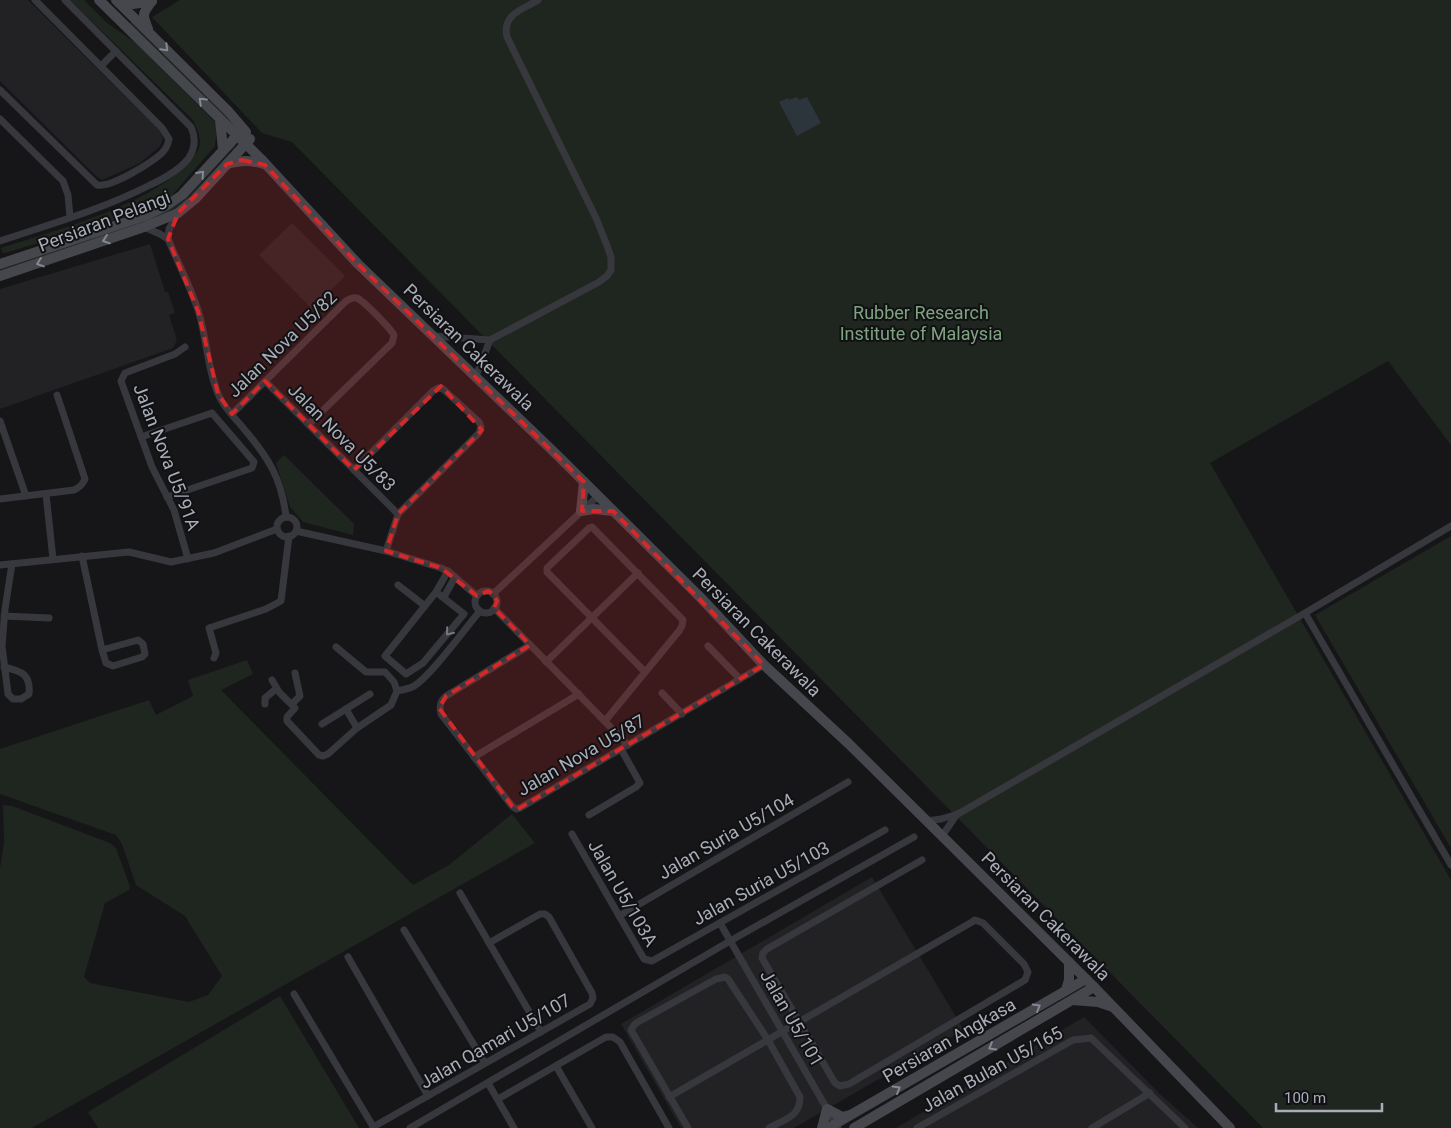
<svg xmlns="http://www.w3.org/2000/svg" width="1451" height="1128" font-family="Roboto,sans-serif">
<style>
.built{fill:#222225}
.green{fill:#1e261f}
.water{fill:#2c353c}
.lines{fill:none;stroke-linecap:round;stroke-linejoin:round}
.street{stroke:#37383d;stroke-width:7}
.secondary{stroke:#45474d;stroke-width:10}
.oneway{stroke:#858993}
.oneway2{stroke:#757881}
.marked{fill:#d62828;fill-opacity:0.2;stroke:#d62828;stroke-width:4;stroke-dasharray:10 6;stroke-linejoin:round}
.labels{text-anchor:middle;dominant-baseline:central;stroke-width:4;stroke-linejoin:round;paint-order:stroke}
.street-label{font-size:18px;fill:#a8adb8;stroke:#111113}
.park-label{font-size:18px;fill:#7fa381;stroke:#111113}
</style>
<rect width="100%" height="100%" fill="#161618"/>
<g class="built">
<polygon points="0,0 28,0 159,130 163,138 160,146 140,163 102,180 96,176 0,81"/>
<polygon points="292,223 345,276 312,309 259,255"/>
<polygon points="150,244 165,292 168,292 175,313 169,315 177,340 173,348 0,409 0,289"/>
<polygon points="872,877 964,1030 794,1128 681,1128 621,1024"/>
<polygon points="1084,1017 1160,1094 1198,1128 896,1128"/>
</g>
<g class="green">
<path d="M70,0H84L107,23L136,43L215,122L217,128L215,146L168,200L144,211L5,253L2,252L1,248C56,230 153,205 190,160C192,157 198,152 199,148C202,139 197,127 192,119Z"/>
<polygon points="180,0 1451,0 1451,445 1388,361 1210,463 1451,880 1451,1128 1263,1128 292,142 262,133 152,17"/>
<polygon points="131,22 226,116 226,118 129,24"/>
<polygon points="234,144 236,145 186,201 175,209 134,227 133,224 162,213 184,200"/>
<polygon points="129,226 130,228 0,271 0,268"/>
<polygon points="284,455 354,524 353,535 303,522 290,507 276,463"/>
<polygon points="1451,536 1451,848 1315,615"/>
<polygon points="247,660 253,674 221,690 413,885 449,865 512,814 535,843 32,1128 0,1128 0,868 4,842 3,805 12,806 110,843 116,848 130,887 129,890 105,903 84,977 90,983 189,1002 208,995 222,976 185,916 136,885 122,844 116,835 0,794 0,749 149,700 156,715 193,696 188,680"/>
<polygon points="280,996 359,1128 98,1128 88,1112"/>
</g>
<polygon class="water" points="797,97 799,100 807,97 821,123 797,136 779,102 788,98 789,100"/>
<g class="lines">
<g class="street">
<polyline points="101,66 116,51"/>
<path d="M0,90L97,185C111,188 151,163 162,153C166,149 168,145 169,139L162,128L35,0"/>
<polyline points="0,119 63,181 68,195 70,217"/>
<path d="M178,213L169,229L168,239C178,263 190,286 198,310C207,338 207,369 219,396C224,408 236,419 244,429C268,457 282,479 286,517"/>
<polyline points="144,227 160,234 168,239"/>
<path d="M0,241C51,224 103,209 150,185C163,179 179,170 188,159C195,149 196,138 191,127L65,0"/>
<path d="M434,336L490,340L599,282L607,276L611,270V257L606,243L596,218L507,37C502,14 522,10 538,0"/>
<polyline points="185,347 175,354 125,373 121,381 152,467 174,510 188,559"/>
<polyline points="476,376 490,340"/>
<polyline points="265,381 398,514"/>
<path d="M232,414L346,301C349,299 352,297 357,298C364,301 390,328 394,335L392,343L309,424"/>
<polyline points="0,421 26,496"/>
<polyline points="141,437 212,413 254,462 252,468 167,497"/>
<polyline points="354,470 433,391 438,388 443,389 479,422 481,427 479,433 398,514 386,551"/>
<polyline points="46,494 53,559"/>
<path d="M0,499L74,490C80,487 82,485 85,479L57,395"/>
<circle cx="287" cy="527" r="10"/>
<polyline points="296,531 386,551 441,568 449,572 477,596"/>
<polyline points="82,556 102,650 106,663 113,666 142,657 145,654 143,644 138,640 102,650"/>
<polyline points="0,565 129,552 171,562 214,553 277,529"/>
<polyline points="398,585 425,606"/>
<circle cx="486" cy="602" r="11"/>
<polyline points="436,592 464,614 423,663 406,674 385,656 436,592 448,571"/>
<polyline points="493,594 598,496"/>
<polyline points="444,597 455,577"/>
<polyline points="494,608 628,745"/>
<polyline points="1305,613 1451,865"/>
<polyline points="4,616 49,618"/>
<path d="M530,645L446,696C440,701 439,706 441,714L512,806L516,809L520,808L764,665"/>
<polyline points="708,646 740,679"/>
<polyline points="214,658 216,653 209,628 266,609 281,601 289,536"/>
<polyline points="546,662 638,573"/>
<path d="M4,667C21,671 31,674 29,694L21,699H13L8,694L2,646L5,609L12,564"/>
<polyline points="272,680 279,692 295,708 287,717 287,721 319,755 323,756 328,754 357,728 391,705 397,691 394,682 385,672 366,672 336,647"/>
<path d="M397,691C402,690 408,689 412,687C428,680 466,627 480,611"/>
<polyline points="662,693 682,714"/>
<polyline points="265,704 265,698 276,689"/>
<polyline points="292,704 300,696 295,673"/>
<polyline points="346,709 357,728"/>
<polyline points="605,721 679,631 682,626 683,620 592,527 589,528 547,568 547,572 645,672"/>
<polyline points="322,724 370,694"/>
<polyline points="474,757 579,694"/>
<polyline points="589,815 636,787 640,783 621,749"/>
<polyline points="927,821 941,819 958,814 1305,613 1451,526"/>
<polyline points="572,834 644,959 652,961 885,830"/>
<polyline points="942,836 957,814"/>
<polyline points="460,893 541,1032"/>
<polyline points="619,916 848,782"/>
<polyline points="720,923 838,1128"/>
<polyline points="404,930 485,1063"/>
<polyline points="348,957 428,1096"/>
<polyline points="294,994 374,1128"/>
<polyline points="556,1066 592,1128"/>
<polyline points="488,1083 514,1128"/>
<path d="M669,1097C770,1039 871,980 972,922L975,920L983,923L1024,964L1028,972L1025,980L849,1084L840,1086L835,1083L762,958L763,953L767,949L922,860"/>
<polyline points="498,1099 606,1037 613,1037 620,1042 669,1128"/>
<polyline points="373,1127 590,1004 593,998 592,993 549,917 545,914 540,914 489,943"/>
<polyline points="410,1128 730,941 914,837"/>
<path d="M688,1128L631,1030L634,1025L638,1022L716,979L725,977L728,979L768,1040L800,1097C800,1117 785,1119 769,1128"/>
<polyline points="917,1128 1073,1040 1091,1038 1185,1128"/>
<polyline points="1092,1128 1150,1093"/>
</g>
<g class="secondary">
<polyline points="99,0 261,159 358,264 555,453 701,598 764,665 849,744 942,836 1094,987 1230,1128"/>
<polyline points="116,0 228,111 246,132"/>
<polyline points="124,0 133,4 152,1"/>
<path d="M148,29C142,14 142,14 152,1"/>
<polyline points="220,120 223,149"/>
<path d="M227,164C242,160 250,160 264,164"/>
<polyline points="0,264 145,216 166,206 182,195 243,129"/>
<polyline points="0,276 144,227 178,213 195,199 250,139"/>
<polyline points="584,482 581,511 594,509 613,511"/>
<polyline points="1066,990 1069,980 1069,962"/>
<polyline points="1073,1000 1098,1002 1113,1007"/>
<polyline points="822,1128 827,1109 842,1117 850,1115"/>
<polyline points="828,1128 1086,979"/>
<polyline points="854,1128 1094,987"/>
</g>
</g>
<defs><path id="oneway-chevron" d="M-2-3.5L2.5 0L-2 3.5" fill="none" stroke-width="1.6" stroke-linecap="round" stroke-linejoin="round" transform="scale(1.25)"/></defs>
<g class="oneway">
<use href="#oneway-chevron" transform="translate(165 48) rotate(45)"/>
<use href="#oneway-chevron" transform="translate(202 101) rotate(-136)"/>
<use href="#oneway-chevron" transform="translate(201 174) rotate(-48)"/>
<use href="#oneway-chevron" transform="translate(106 240) rotate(161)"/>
<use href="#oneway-chevron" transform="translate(40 263) rotate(161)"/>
<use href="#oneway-chevron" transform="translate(1037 1007) rotate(-30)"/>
<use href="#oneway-chevron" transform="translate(992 1047) rotate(150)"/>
<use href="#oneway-chevron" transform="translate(897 1089) rotate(-30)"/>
</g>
<use class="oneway2" href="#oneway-chevron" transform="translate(449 632) rotate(129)"/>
<path class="marked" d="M242,160L265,165L358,264L584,482L582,511H613L764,665L518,809L512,806L439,708L446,696L530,645L494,608L497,601L493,594L488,591L477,596L441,568L386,551L398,514L482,430L441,386L354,470L265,381L232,414L218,394L198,311L168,239L178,213L227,164Z"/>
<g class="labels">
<g class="street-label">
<text transform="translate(104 221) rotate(-21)">Persiaran Pelangi</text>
<text transform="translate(282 344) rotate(-44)">Jalan Nova U5/82</text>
<text transform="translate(469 347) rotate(44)">Persiaran Cakerawala</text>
<text transform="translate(342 437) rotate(45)">Jalan Nova U5/83</text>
<text transform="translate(167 457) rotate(69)">Jalan Nova U5/91A</text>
<text transform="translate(757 632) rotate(45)">Persiaran Cakerawala</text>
<text transform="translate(581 755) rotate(-30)">Jalan Nova U5/87</text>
<text transform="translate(726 836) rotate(-30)">Jalan Suria U5/104</text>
<text transform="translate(761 883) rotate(-29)">Jalan Suria U5/103</text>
<text transform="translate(623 893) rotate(60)">Jalan U5/103A</text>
<text transform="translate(1046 916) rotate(45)">Persiaran Cakerawala</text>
<text transform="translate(792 1018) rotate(60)">Jalan U5/101</text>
<text transform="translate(949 1040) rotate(-30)">Persiaran Angkasa</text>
<text transform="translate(495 1041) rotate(-30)">Jalan Qamari U5/107</text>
<text transform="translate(992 1069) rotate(-29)">Jalan Bulan U5/165</text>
</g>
<g class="park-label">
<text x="921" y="312">Rubber Research<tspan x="921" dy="21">Institute of Malaysia</tspan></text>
</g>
</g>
<path d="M1276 1103v8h106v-8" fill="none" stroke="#a8adb8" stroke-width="2.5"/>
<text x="1284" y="1103" font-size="15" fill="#a8adb8" stroke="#111113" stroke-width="4" paint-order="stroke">100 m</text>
</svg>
